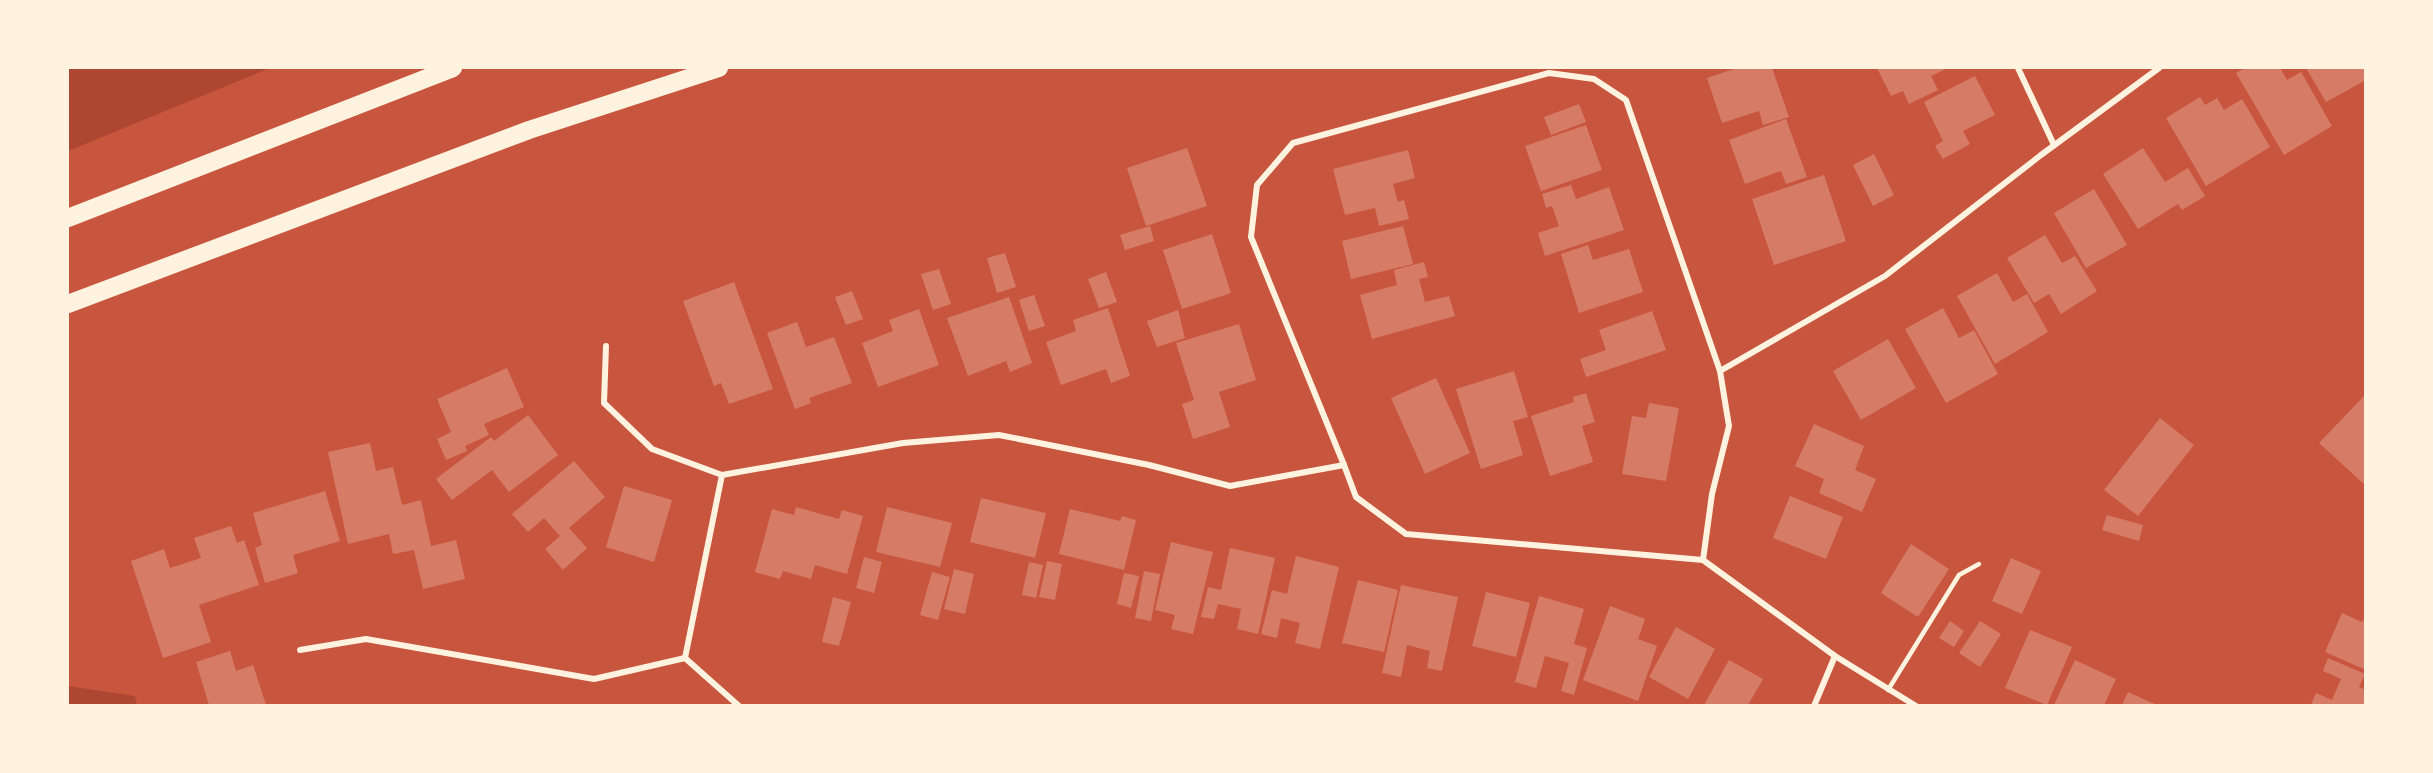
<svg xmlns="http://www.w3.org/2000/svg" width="2433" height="773" font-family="Helvetica,sans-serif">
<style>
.green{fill:#ae4732}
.building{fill:#d67c66}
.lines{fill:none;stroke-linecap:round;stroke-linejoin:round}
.service{stroke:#fff3e0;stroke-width:4.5}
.minor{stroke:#fff3e0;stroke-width:6}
.motorway{stroke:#fff3e0;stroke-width:18}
</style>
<rect width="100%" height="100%" fill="#c8553d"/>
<g class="green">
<polygon points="68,68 270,68 68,151"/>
<polygon points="68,686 135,696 137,705 68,705"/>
</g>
<g class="building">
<polygon points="1737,68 1772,68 1789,117 1763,125 1759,111 1722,123 1707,78"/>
<polygon points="1877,68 1948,68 1931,76 1938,90 1909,104 1903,91 1891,96"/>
<polygon points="2245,68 2280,68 2287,80 2301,72 2332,126 2284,155 2236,73"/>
<polygon points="2306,68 2366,68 2366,80 2326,102"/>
<polygon points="1975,76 1995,115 1963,131 1970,144 1943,159 1935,146 1943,141 1924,102"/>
<polygon points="2200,97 2205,105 2217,98 2224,110 2242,99 2270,147 2206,186 2166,118"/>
<polygon points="1579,104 1586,122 1551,135 1544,117"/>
<polygon points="1786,119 1807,177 1786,184 1781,171 1745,184 1729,140"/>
<polygon points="1586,125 1602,170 1541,191 1525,146"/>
<polygon points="1187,148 1207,206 1146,226 1127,168"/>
<polygon points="2143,148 2165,182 2188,168 2205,196 2182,210 2178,204 2138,229 2103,174"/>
<polygon points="1408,150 1415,178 1393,184 1398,202 1404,200 1409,219 1379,226 1375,208 1345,215 1333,169"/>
<polygon points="1874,154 1894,195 1873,206 1853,165"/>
<polygon points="1824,175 1846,241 1774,265 1752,199"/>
<polygon points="1571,185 1576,199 1609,187 1624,230 1545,256 1538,233 1559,226 1552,206 1546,208 1542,194"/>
<polygon points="2094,189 2127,245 2086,268 2054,213"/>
<polygon points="1150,226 1154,241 1125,250 1120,235"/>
<polygon points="1403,226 1413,264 1351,279 1342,241"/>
<polygon points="1212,234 1231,293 1182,309 1163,250"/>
<polygon points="2045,235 2062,263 2075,256 2097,291 2061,314 2049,294 2034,303 2007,258"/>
<polygon points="1588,245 1593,260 1629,249 1643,292 1579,313 1561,254"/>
<polygon points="1005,253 1016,287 997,293 987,258"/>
<polygon points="1424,262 1428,277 1419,279 1425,302 1449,296 1455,316 1372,339 1360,295 1397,285 1394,270"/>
<polygon points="939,269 951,304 933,310 921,274"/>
<polygon points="1106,272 1117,302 1099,308 1088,279"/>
<polygon points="1997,273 2013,302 2027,294 2048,332 1995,364 1957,296"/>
<polygon points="734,282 773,389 729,404 721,383 714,386 683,301"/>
<polygon points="852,291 863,319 846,325 835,297"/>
<polygon points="1034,295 1045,326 1029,331 1019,300"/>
<polygon points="1009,297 1032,363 1010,372 1006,361 968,376 947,318"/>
<polygon points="1108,308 1130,376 1111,383 1106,369 1061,385 1046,342 1076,331 1073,320"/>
<polygon points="1943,308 1959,338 1974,330 1998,374 1946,403 1905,329"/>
<polygon points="919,309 939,365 878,387 862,343 893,331 889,320"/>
<polygon points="1178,310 1185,338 1157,347 1147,321"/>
<polygon points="1652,311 1666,350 1586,377 1580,359 1606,350 1599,330"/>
<polygon points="797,322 806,347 834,337 852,383 809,398 811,403 795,409 767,333"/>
<polygon points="1239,324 1256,380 1219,392 1230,427 1193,439 1182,404 1194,400 1176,343"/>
<polygon points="1888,339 1916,388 1861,420 1833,371"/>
<polygon points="507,368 524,407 484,424 489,435 465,446 467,451 446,460 437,439 451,432 437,399"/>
<polygon points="1514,371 1528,417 1513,421 1523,455 1481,469 1456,389"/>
<polygon points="1436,378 1470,453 1425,474 1391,398"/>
<polygon points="1586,393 1595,422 1582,426 1593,462 1550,476 1531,416 1574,402 1573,397"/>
<polygon points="2366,394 2366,486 2319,443"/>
<polygon points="1649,403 1679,408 1666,481 1622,474 1632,416 1646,418"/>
<polygon points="528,415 558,455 509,492 492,470 452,500 436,479 491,437 494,441"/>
<polygon points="2160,418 2194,445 2138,516 2104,490"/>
<polygon points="1814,424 1864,446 1855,470 1876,479 1862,512 1819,493 1824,479 1795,466"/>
<polygon points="370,443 376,471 393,467 402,505 421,500 431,546 456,540 465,579 423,589 414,550 393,554 389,534 348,544 328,452"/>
<polygon points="574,461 605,497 569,528 587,548 563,570 545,549 560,536 544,518 528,532 512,514"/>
<polygon points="624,486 672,500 654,562 606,547"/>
<polygon points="325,491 340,541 293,555 298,573 265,583 255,548 262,545 253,513"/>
<polygon points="1790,496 1843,517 1826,559 1773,538"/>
<polygon points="981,498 1046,513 1035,558 970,542"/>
<polygon points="796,507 839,519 842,510 863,516 847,574 815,565 811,579 783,571 780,579 755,572 772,509 794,515"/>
<polygon points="887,507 952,523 940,567 876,552"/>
<polygon points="1070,509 1120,521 1122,516 1136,520 1124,570 1059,554"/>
<polygon points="2107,515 2143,525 2139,541 2102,530"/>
<polygon points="231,526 237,543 244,540 259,585 199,605 211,642 163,658 131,561 164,549 170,568 201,558 194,538"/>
<polygon points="1171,542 1213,552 1193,634 1171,629 1175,615 1155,610"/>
<polygon points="1911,544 1949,569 1918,617 1881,593"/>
<polygon points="1230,548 1275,558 1258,634 1237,629 1241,609 1218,604 1214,619 1201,617 1208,587 1221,590"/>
<polygon points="1296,556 1339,567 1320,649 1295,643 1300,623 1281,618 1277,638 1261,634 1272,590 1287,594"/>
<polygon points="864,557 882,562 874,593 856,588"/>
<polygon points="2011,558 2041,571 2022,614 1992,601"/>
<polygon points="1047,561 1062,564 1055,600 1039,597"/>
<polygon points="1029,562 1043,565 1036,598 1022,595"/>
<polygon points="954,569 974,574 965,614 944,609"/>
<polygon points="1144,571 1160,574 1151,621 1135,618"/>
<polygon points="932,572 950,577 938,620 920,615"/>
<polygon points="1124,573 1139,576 1131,608 1117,604"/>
<polygon points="1358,580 1398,590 1384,652 1342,643"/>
<polygon points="1401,585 1458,597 1442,671 1427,668 1430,651 1407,645 1401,677 1382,673"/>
<polygon points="1486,592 1530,603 1516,657 1472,646"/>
<polygon points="1539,596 1584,609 1574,644 1587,648 1574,695 1561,691 1569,663 1545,656 1536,688 1515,682"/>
<polygon points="833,597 851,602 839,646 822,642"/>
<polygon points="1610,606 1645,619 1638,639 1657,646 1638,701 1583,680"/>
<polygon points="2342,613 2362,622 2366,615 2366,670 2325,652"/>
<polygon points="1950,621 1964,631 1954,647 1939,638"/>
<polygon points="1980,621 2001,634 1980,667 1959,653"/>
<polygon points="1676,627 1715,649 1688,699 1649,677"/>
<polygon points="2030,630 2072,647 2047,705 2005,688"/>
<polygon points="230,651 236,671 253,665 266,705 209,705 196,662"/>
<polygon points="2328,658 2365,674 2359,687 2366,690 2366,705 2311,705 2316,693 2332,700 2341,679 2323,671"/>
<polygon points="1729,660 1763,679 1748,705 1704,705"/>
<polygon points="2075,660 2116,679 2104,705 2054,705"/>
<polygon points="2128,692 2157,705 2122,705"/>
</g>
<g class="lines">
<polyline class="service" points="1888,690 1959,575 1979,564"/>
<g class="minor">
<polyline points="2018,68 2054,145"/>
<polyline points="606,346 604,403 652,449 722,475 903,443 999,435 1149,465 1230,486 1344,465 1356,497 1406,534 1703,560 1835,656 1916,706"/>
<polyline points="1720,371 1885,276 2041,155 2159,68"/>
<polyline points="1344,465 1251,237 1257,185 1293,143 1549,73 1594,79 1626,100 1720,371 1729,426 1712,494 1703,560"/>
<polyline points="300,650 366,639 594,679 685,658 739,706"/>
<polyline points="685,658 722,475"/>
<polyline points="1814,706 1835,656"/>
</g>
<g class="motorway">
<polyline points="68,218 453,68"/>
<polyline points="68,304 529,130 719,68"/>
</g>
</g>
<rect width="2433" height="773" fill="none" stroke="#fff3e0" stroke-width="138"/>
</svg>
